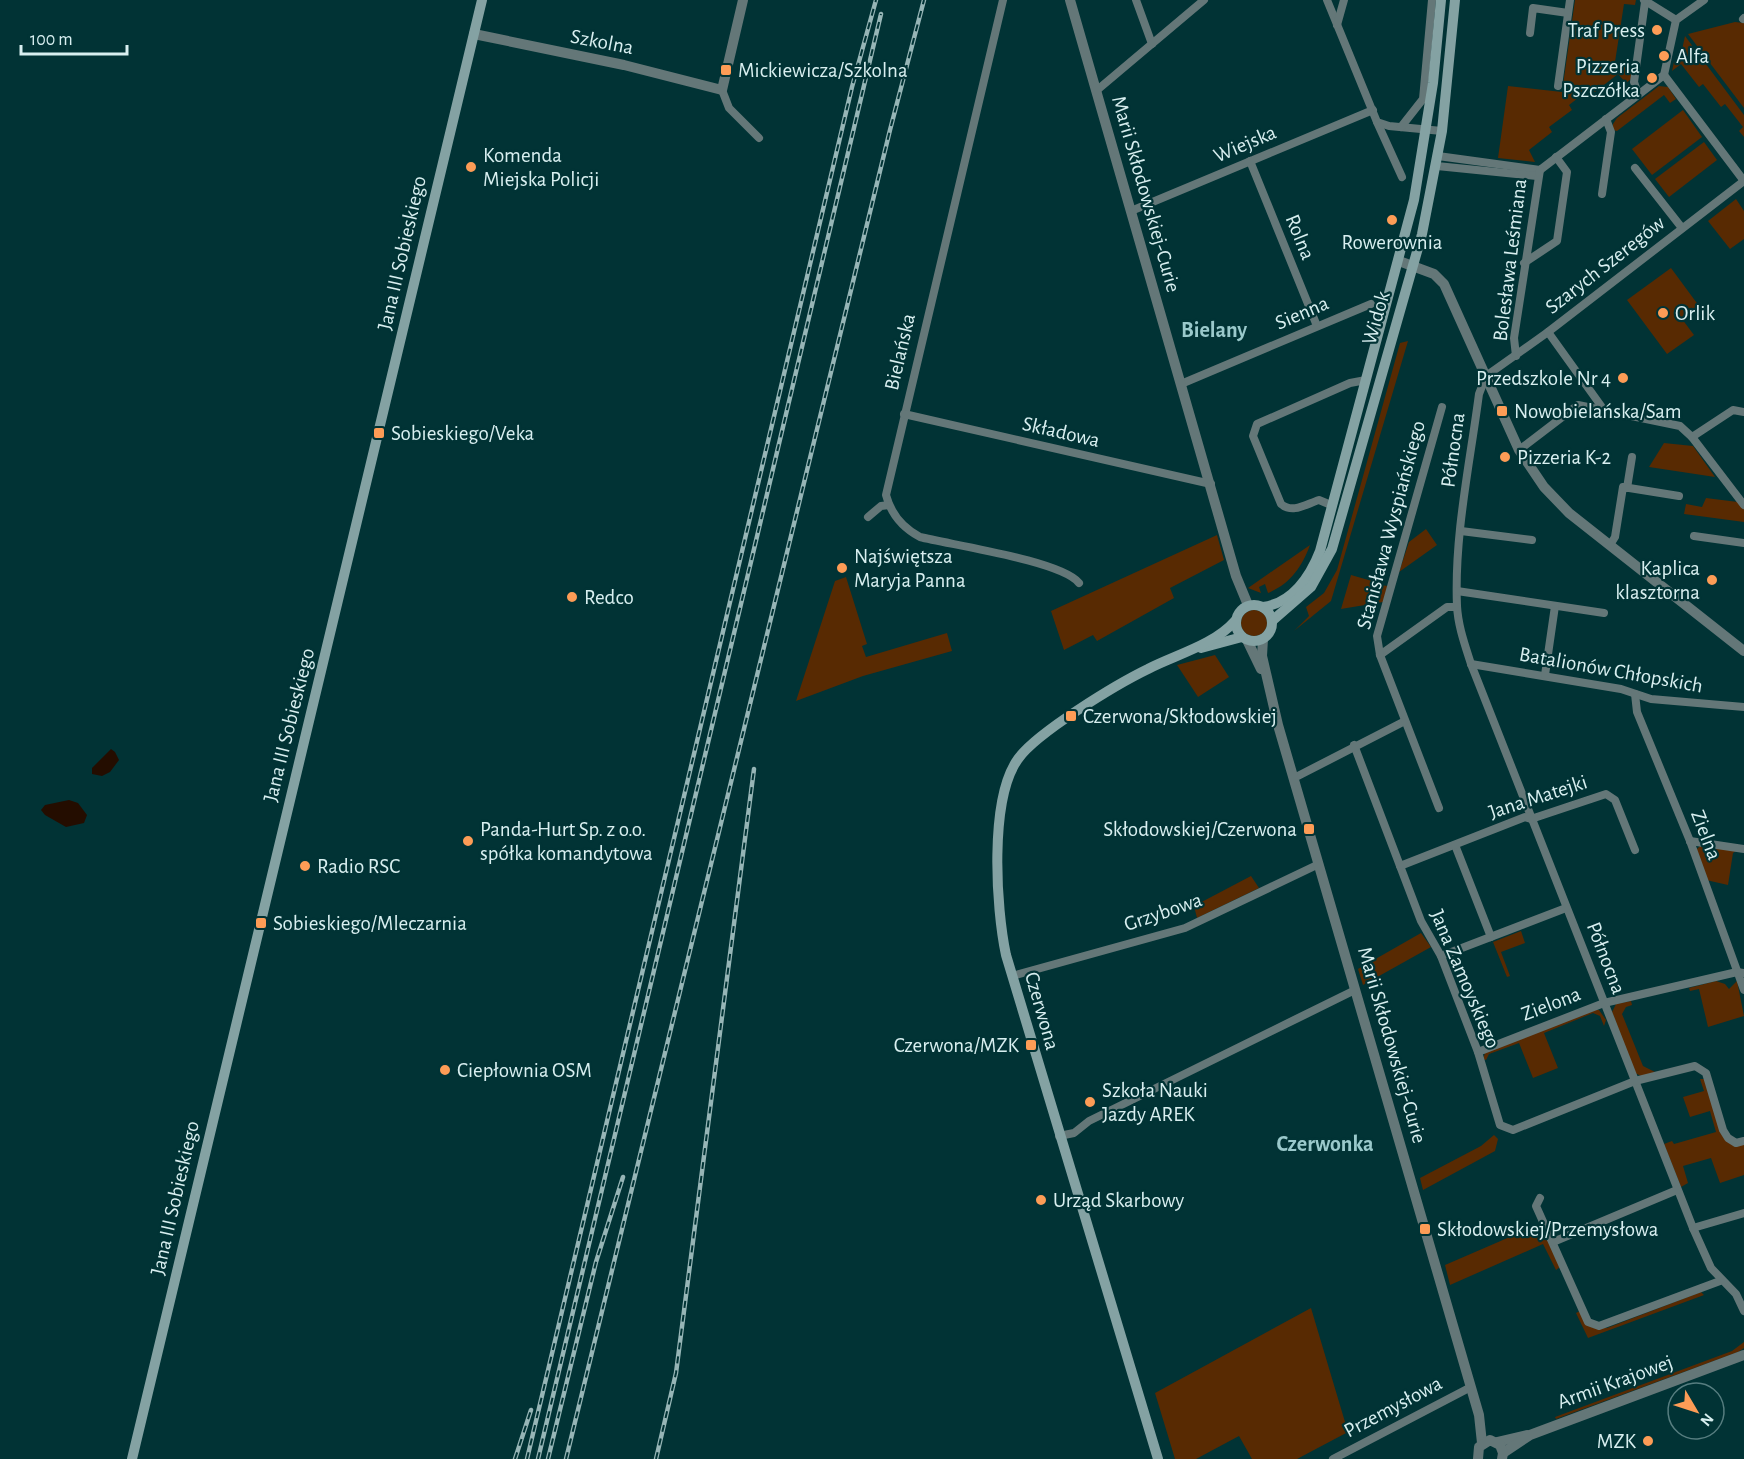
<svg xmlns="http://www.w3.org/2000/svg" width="1744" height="1459" font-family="'Alegreya Sans',sans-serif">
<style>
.green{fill:#582a02}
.water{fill:#240d00}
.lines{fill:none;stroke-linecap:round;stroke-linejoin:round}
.minor{stroke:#647778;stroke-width:8}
.tertiary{stroke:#647778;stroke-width:10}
.secondary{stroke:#84a2a3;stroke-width:10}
.rail-casing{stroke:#96b5b6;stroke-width:4.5}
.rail{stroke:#013335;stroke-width:2;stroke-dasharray:7;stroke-linecap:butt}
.poi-dot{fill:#fd9c56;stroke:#013335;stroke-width:2}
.labels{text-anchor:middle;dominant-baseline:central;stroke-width:4.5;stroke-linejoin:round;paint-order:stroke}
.poi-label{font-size:21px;fill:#d8eff0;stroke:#013335;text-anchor:start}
.street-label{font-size:21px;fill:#d8eff0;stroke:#013335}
.neighbourhood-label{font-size:22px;font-weight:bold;fill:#9ac9cb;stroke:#013335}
</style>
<rect width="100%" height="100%" fill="#013335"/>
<g class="green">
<polygon points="1575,0 1636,0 1635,5 1624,4 1615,62 1633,65 1631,79 1626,83 1618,74 1595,92 1591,88 1569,105 1572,110 1549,127 1552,132 1529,150 1535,162 1498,158 1508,86 1562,92"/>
<polygon points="1735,22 1744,23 1744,108 1688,34"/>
<polygon points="1685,36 1744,115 1744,137 1739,131 1743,127 1725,104 1721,107 1703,84 1699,87 1681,64 1672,71 1674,62 1680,59"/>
<polygon points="1659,86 1668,87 1676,99 1670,103 1664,95 1617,131 1613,130 1613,124 1617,118"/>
<polygon points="1683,110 1702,137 1652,175 1632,149"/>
<polygon points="1704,142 1717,160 1669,197 1655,179"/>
<polygon points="1736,199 1744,211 1744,239 1730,249 1708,221"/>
<polygon points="1671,268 1699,306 1682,319 1694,335 1667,354 1627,300"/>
<polygon points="1408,341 1331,601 1294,631 1309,616 1306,607 1324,593 1337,570 1400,343"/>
<polygon points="1664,443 1693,446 1715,477 1649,467"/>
<polygon points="1706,498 1738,502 1744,509 1744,522 1684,514 1686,504 1702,507"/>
<polygon points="1426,529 1437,545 1399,572 1409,542"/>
<polygon points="1217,535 1224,560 1170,588 1174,598 1097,641 1093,635 1064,650 1051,611"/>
<path d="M1310,545C1302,567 1290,584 1268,593L1265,584L1259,587L1261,593L1248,588Z"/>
<polygon points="1351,575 1372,581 1371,584 1388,586 1383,602 1341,609"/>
<polygon points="846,577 867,644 862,646 866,657 947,633 952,651 863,676 796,701 835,581"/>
<circle cx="1254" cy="623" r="13"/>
<polygon points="1215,655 1229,677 1198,697 1177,665"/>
<polygon points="1701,845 1736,851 1733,853 1728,885 1706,880 1696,850"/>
<polygon points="1251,876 1259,888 1197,918 1194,906"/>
<polygon points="1521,931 1525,943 1501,952 1510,976 1507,977 1493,942"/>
<polygon points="1421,933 1431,947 1363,985 1358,969"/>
<polygon points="1716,981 1725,984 1729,989 1737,981 1744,1016 1708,1027 1699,989 1690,991 1689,988"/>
<polygon points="1631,1001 1632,1005 1626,1007 1622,1014 1643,1066 1655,1072 1643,1077 1635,1073 1612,1012 1616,1004"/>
<polygon points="1591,1010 1599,1010 1606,1020 1604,1026 1600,1016 1593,1013 1544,1033 1558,1068 1533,1078 1519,1043 1489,1054 1486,1060 1483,1059 1485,1053"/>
<polygon points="1700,1079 1705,1079 1721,1134 1744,1144 1744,1175 1720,1183 1711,1158 1683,1166 1688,1183 1681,1187 1664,1144 1672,1141 1674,1144 1716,1132 1710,1111 1690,1117 1683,1097 1704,1091"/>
<polygon points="1494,1135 1498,1139 1495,1151 1423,1190 1420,1178 1481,1146"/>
<polygon points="1540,1224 1560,1267 1556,1270 1543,1244 1450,1285 1445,1265"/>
<polygon points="1701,1292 1704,1295 1588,1338 1576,1313 1580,1311 1593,1328 1607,1328"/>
<polygon points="1311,1308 1348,1432 1297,1459 1252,1459 1239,1436 1196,1459 1175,1459 1155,1393"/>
<polygon points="1744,1342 1744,1348 1738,1352 1556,1419 1555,1417 1732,1351"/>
</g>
<g class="water">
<polygon points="111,749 115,752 119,760 110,772 102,776 92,774 92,768"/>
<polygon points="69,800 78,803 87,815 84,823 66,827 45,815 41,810 45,805"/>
</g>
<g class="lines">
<g class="minor">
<path d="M1003,0L886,495C891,514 903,528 920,537C952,545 1062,561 1079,583"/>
<polyline points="1136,0 1152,44"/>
<polyline points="1327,0 1377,122 1389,126 1442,131"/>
<polyline points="1644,0 1676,20"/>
<polyline points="1743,19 1744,18"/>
<polyline points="1337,25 1344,0"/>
<polyline points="1530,33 1533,8 1568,13"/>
<polyline points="1664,75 1744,181"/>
<polyline points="1558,86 1570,0"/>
<polyline points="722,90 729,108 759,138"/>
<polyline points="1096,91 1204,0"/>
<polyline points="1638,94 1634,82 1645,2"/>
<polyline points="1377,122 1402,177"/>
<polyline points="1401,127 1423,99 1432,0"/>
<polyline points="1438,156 1540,170 1664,75 1676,20 1704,0"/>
<polyline points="1250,161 1317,326"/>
<polyline points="1437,166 1537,176"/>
<polyline points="1635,168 1682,228"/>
<path d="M1744,181L1548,332L1486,376L1479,394C1470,463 1454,536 1457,606C1458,626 1465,645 1471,664L1693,1228L1711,1268L1736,1294L1744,1311"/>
<polyline points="1602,194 1611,132 1606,119"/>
<polyline points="1131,211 1373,110"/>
<polyline points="1524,263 1557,241 1567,172 1556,157"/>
<polyline points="1548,332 1604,410"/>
<polyline points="1516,356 1514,338 1540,170"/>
<polyline points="1181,384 1371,304"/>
<polyline points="904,414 1211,484"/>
<polyline points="1692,437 1744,505"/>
<polyline points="1519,450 1578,405 1680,426 1692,437 1733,410 1744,412"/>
<polyline points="1627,488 1632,457"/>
<path d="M1331,505L1319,500C1306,504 1293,514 1281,504L1253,436L1257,424L1350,383L1366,380"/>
<polyline points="868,517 881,506 889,505"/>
<polyline points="1461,531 1532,540"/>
<polyline points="1694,536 1744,543"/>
<polyline points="1610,545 1615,537 1623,487 1679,496"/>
<polyline points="1457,591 1604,613"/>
<polyline points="1380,655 1447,607 1457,607"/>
<polyline points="1471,664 1621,689 1651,699 1744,707"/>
<polyline points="1545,675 1555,606"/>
<polyline points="1635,694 1637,712 1690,841 1744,990"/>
<polyline points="1354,745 1421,921 1441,956 1478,1052 1500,1125 1513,1130 1635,1081 1695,1066 1706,1073 1723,1130 1728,1138 1736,1143 1744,1141"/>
<polyline points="1294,778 1405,721"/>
<polyline points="1439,808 1380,655 1377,636 1442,407"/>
<polyline points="1690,841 1744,849"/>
<polyline points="1455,845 1491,937"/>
<polyline points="1400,866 1525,817 1531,819 1606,794 1615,800 1635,850"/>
<polyline points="1441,956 1566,908"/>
<polyline points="1012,976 1185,928 1319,864"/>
<polyline points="1478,1052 1604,1003 1737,972 1744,973"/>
<polyline points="1059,1136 1074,1133 1089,1121 1355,990"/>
<polyline points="1540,1198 1536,1206 1588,1322 1599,1326 1720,1281"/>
<polyline points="1693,1228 1744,1213"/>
<polyline points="1553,1242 1677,1190"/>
<polyline points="1333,1459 1471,1387"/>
</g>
<g class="tertiary">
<polyline points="1070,0 1236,576 1248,605"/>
<polyline points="474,34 624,65 722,90 743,0"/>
<polyline points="1399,261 1434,274 1444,284 1519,450 1544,487 1569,513 1744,651"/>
<polyline points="1263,639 1262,656 1278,725 1479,1415 1482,1443"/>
<polyline points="1247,640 1261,669"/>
<polyline points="1497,1442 1527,1435"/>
<polyline points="1503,1453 1530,1435 1744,1355"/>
<polyline points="1478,1459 1479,1447 1490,1440 1500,1445 1503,1453 1502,1459"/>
</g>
<g class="secondary">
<circle cx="1254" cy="623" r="18"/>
<path d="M1263,607C1292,603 1310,577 1320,551L1414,200L1433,83L1441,0"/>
<polyline points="1272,621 1311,587 1332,549 1422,234 1442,131 1455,0"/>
<polyline points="1201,648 1242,637"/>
<polyline points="132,1459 482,0"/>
<path d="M1158,1459L1006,955C996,908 989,799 1018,759C1036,733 1117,684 1148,669C1175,655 1214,645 1235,621"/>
</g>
<g class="rail-casing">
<g id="rail">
<polyline points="515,1459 531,1410"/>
<polyline points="527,1459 852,87 876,0"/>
<polyline points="538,1459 881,14"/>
<polyline points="548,1459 596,1262 623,1177"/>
<polyline points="566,1459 890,130 924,0"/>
<polyline points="656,1459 676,1373 754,769"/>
</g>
</g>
<use href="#rail" class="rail"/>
</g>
<g class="poi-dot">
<circle cx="1657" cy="30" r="6"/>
<circle cx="1664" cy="56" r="6"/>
<rect x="720" y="64" width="12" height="12" rx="3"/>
<circle cx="1652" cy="78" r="6"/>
<circle cx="471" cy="167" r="6"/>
<circle cx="1392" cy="220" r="6"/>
<circle cx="1663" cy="313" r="6"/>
<circle cx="1623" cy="378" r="6"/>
<rect x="1496" y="405" width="12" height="12" rx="3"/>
<rect x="373" y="427" width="12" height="12" rx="3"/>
<circle cx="1505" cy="457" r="6"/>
<circle cx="842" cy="568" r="6"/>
<circle cx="1712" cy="580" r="6"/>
<circle cx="572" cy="597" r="6"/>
<rect x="1065" y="710" width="12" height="12" rx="3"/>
<rect x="1303" y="823" width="12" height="12" rx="3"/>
<circle cx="468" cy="841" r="6"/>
<circle cx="305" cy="866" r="6"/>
<rect x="255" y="917" width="12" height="12" rx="3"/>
<rect x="1025" y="1039" width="12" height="12" rx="3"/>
<circle cx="445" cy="1070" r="6"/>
<circle cx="1090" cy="1102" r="6"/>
<circle cx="1041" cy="1200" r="6"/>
<rect x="1419" y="1223" width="12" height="12" rx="3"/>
<circle cx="1648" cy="1441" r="6"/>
</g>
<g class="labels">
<g class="poi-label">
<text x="1645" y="30" text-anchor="end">Traf Press</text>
<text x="1676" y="56">Alfa</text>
<text x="1640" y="66" text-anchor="end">Pizzeria<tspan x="1640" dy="24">Pszczółka</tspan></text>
<text x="738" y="70">Mickiewicza/Szkolna</text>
<text x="483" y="155">Komenda<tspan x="483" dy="24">Miejska Policji</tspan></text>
<text x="1392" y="242" text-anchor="middle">Rowerownia</text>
<text x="1675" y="313">Orlik</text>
<text x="1611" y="378" text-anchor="end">Przedszkole Nr 4</text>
<text x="1514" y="411">Nowobielańska/Sam</text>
<text x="391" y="433">Sobieskiego/Veka</text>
<text x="1517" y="457">Pizzeria K-2</text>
<text x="854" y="556">Najświętsza<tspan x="854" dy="24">Maryja Panna</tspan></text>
<text x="1700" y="568" text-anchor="end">Kaplica<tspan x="1700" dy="24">klasztorna</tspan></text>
<text x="584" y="597">Redco</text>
<text x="1083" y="716">Czerwona/Skłodowskiej</text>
<text x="480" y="829">Panda-Hurt Sp. z o.o.<tspan x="480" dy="24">spółka komandytowa</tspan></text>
<text x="1297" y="829" text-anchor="end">Skłodowskiej/Czerwona</text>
<text x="317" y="866">Radio RSC</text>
<text x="273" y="923">Sobieskiego/Mleczarnia</text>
<text x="1019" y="1045" text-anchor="end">Czerwona/MZK</text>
<text x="457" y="1070">Ciepłownia OSM</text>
<text x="1102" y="1090">Szkoła Nauki<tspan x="1102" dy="24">Jazdy AREK</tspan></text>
<text x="1053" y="1200">Urząd Skarbowy</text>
<text x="1437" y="1229">Skłodowskiej/Przemysłowa</text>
<text x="1636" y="1441" text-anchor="end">MZK</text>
</g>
<g class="street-label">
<text transform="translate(602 42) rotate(11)">Szkolna</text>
<text transform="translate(1245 144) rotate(-23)">Wiejska</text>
<text transform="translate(1146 194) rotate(74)">Marii Skłodowskiej-Curie</text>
<text transform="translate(1300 237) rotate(68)">Rolna</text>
<text transform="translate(402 253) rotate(-77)">Jana III Sobieskiego</text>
<text transform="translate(1510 260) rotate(-83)">Bolesława Leśmiana</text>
<text transform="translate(1605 265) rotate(-38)">Szarych Szeregów</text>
<text transform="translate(1302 313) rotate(-23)">Sienna</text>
<text transform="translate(1376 318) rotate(-74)">Widok</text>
<text transform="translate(900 352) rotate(-77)">Bielańska</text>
<text transform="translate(1061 432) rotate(13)">Składowa</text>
<text transform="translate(1453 450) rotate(-82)">Północna</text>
<text transform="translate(1391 525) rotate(-75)">Stanisława Wyspiańskiego</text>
<text transform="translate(1611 670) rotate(10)">Batalionów Chłopskich</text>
<text transform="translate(289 725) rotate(-76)">Jana III Sobieskiego</text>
<text transform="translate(1538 797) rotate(-18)">Jana Matejki</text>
<text transform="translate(1706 835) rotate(69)">Zielna</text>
<text transform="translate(1163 912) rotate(-19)">Grzybowa</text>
<text transform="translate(1606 958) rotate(69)">Północna</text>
<text transform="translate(1465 979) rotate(67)">Jana Zamoyskiego</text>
<text transform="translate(1551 1004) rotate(-21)">Zielona</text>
<text transform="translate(1042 1011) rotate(74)">Czerwona</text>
<text transform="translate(1392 1045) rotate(74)">Marii Skłodowskiej-Curie</text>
<text transform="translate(175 1198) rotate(-77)">Jana III Sobieskiego</text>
<text transform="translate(1615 1382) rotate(-20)">Armii Krajowej</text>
<text transform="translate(1393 1407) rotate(-28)">Przemysłowa</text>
</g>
<g class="neighbourhood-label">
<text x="1214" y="330">Bielany</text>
<text x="1325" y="1144">Czerwonka</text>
</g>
</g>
<g transform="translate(1696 1411) rotate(129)"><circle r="28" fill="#013335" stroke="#577e80" stroke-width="1.5"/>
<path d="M0-4.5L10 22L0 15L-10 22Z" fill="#fd9c56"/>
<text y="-9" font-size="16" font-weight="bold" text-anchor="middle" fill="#d8eff0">N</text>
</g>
<path d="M21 45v9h106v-9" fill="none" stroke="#d8eff0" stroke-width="3"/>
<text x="30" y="45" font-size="18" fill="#d8eff0" stroke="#013335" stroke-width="4.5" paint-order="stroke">100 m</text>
</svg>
